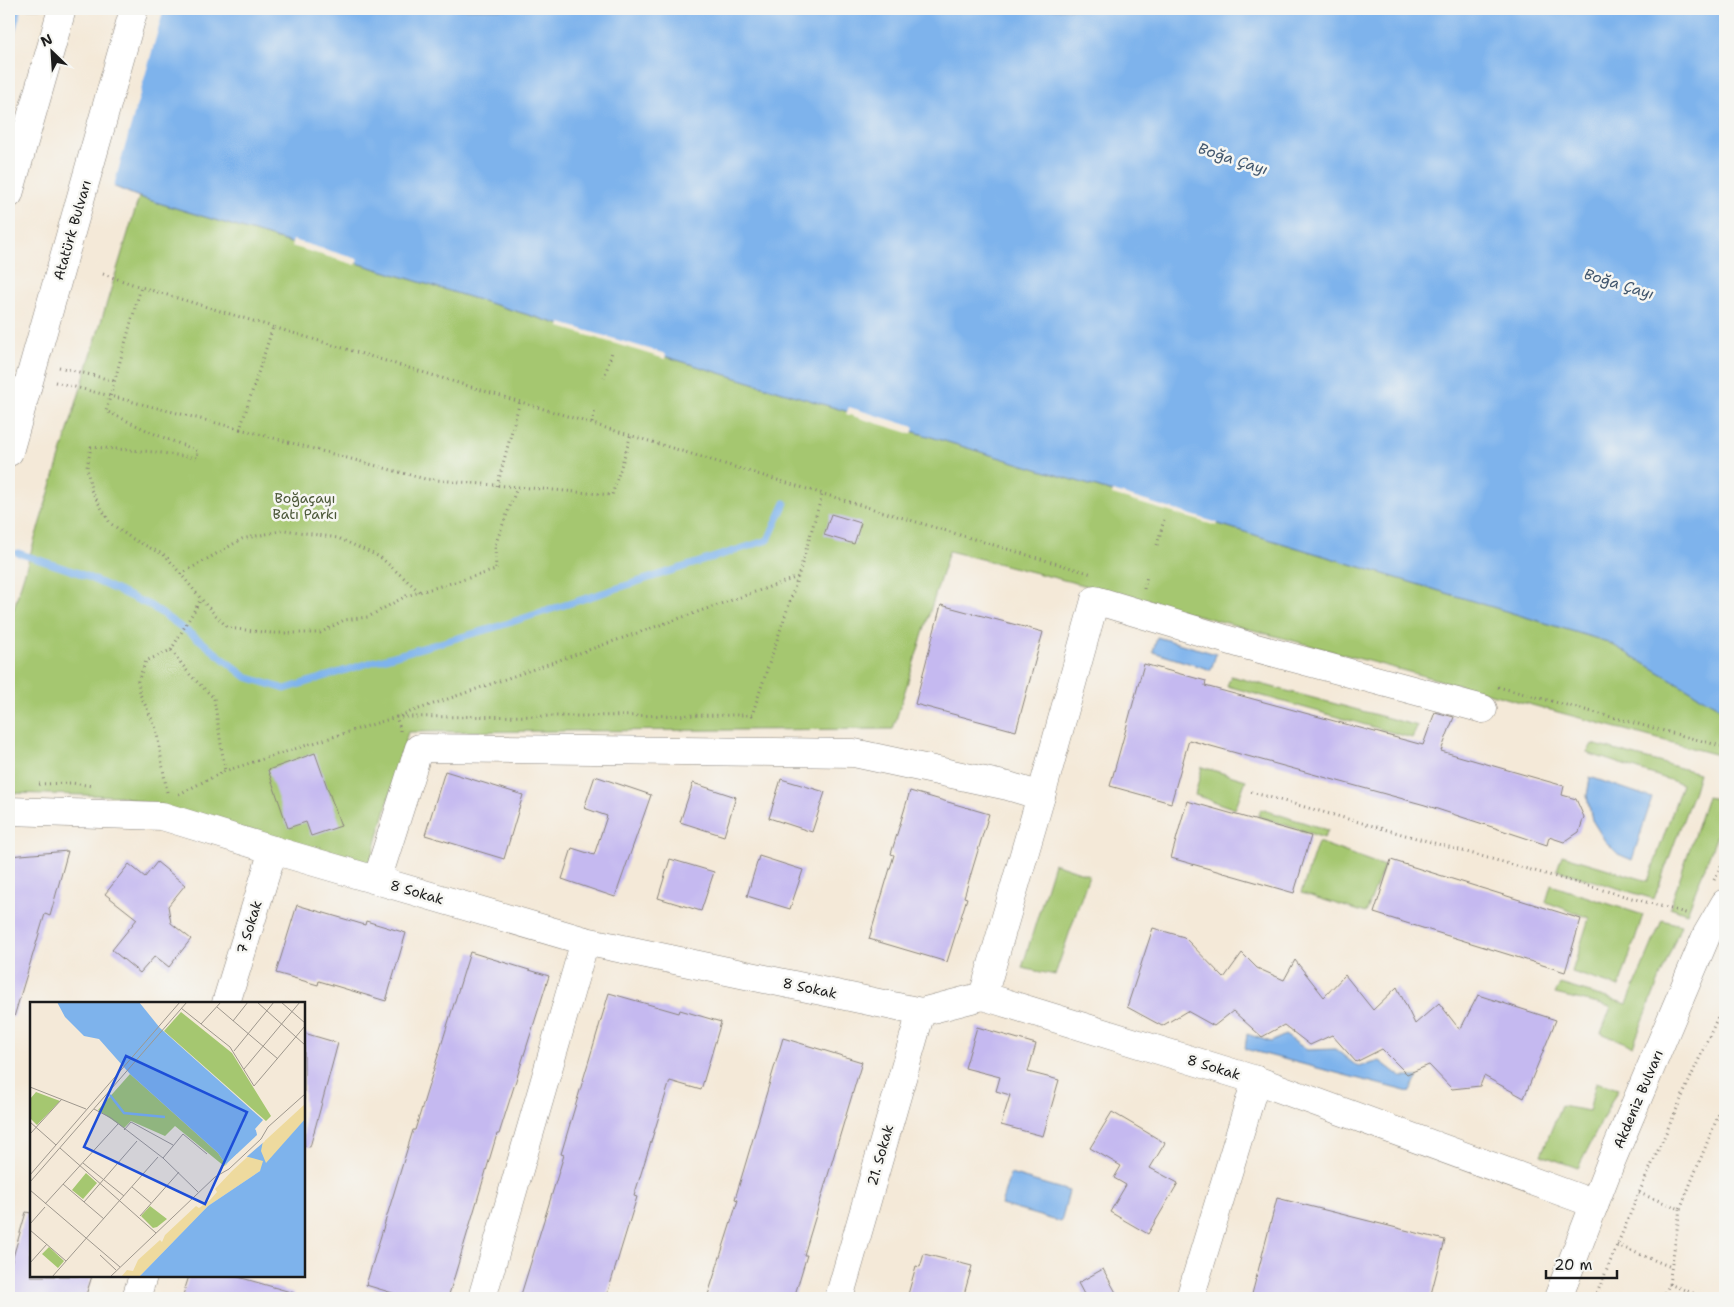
<svg xmlns="http://www.w3.org/2000/svg" width="1734" height="1307" font-family="'Shantell Sans',sans-serif">
<style>
.green{fill:#a5c770;stroke:#607246}
.water{fill:#7eb3ec;stroke:#4d6884}
.pier{fill:#f4e9d8}
.lines{fill:none;stroke-linecap:round;stroke-linejoin:round}
.stream{stroke:#7eb3ec;stroke-width:7}
.building{fill:#c5b9f0}
.minor-casing{stroke:#88827a;stroke-width:29}
.secondary-casing{stroke:#88827a;stroke-width:29}
.primary-casing{stroke:#88827a;stroke-width:29}
.path{stroke:#88827a;stroke-width:3;stroke-dasharray:1 4;stroke-linecap:butt}
.minor{stroke:#fff;stroke-width:28}
.secondary{stroke:#fff;stroke-width:28}
.primary{stroke:#fff;stroke-width:28}
.labels{text-anchor:middle;dominant-baseline:central;stroke-width:5;stroke-linejoin:round;paint-order:stroke}
.street-label{font-size:14px;fill:#1c1c1c;stroke:#f6f6f2}
.park-label{font-size:14px;fill:#4c5839;stroke:#f6f6f2}
.water-label{font-size:15px;font-style:italic;fill:#43586f;stroke:#f6f6f2}
.inset-river{fill:none;stroke:#7eb3ec;stroke-width:2.5}
.inset-road{fill:none;stroke:#9e978d;stroke-width:1}
.view{fill:#1d4ed8;fill-opacity:0.15;stroke:#1d4ed8;stroke-width:2.5}
.inset-edge{fill:none;stroke:#1c1c1c;stroke-width:2.5}
</style>
<rect width="100%" height="100%" fill="#f6f6f2"/>
<filter id="ink" filterUnits="userSpaceOnUse"><feTurbulence type="fractalNoise" baseFrequency=".02" numOctaves="2"/><feDisplacementMap in="SourceGraphic" scale="10" xChannelSelector="R" yChannelSelector="G"/><feConvolveMatrix kernelMatrix="1 2 1 2 8 2 1 2 1" color-interpolation-filters="sRGB"/></filter>
<filter id="wash" filterUnits="userSpaceOnUse"><feTurbulence type="fractalNoise" baseFrequency=".0096" numOctaves="4" result="noise"/><feDisplacementMap in="SourceGraphic" scale="20" xChannelSelector="R" yChannelSelector="G"/><feGaussianBlur stdDeviation="1.12" result="paint"/><feColorMatrix in="noise" values="0 0 0 0 0 0 0 0 0 0 0 0 0 0 0 0 0 1.4 0 .05"/><feComposite in="paint" operator="in"/></filter>
<g filter="url(#wash)">
<rect width="100%" height="100%" fill="#f4e9d8"/>
<g class="green">
<polygon points="139,197 1608,642 1725,711 1725,757 1119,594 949,551 893,729 408,732 370,864 120,796 9,793 9,624"/>
<polygon points="1231,676 1418,726 1412,738 1227,686"/>
<polygon points="1592,744 1699,773 1694,790 1654,899 1557,870 1562,855 1648,881 1682,784 1587,753"/>
<polygon points="1202,767 1246,780 1235,809 1195,795"/>
<polygon points="1707,797 1725,801 1725,815 1687,913 1670,907"/>
<polygon points="1261,809 1328,830 1324,838 1258,816"/>
<polygon points="1318,842 1384,866 1366,913 1301,893"/>
<polygon points="1054,863 1089,875 1055,975 1022,968"/>
<polygon points="1551,885 1643,915 1619,987 1572,972 1589,918 1546,902"/>
<polygon points="1662,920 1681,925 1633,1046 1601,1033 1611,1007 1555,994 1560,984 1627,1004"/>
<polygon points="1596,1082 1618,1089 1578,1168 1541,1155 1561,1106 1589,1111"/>
</g>
<g class="water">
<polygon points="9,9 1725,9 1725,711 1608,642 139,197 9,143"/>
<polygon points="1157,637 1216,654 1211,670 1153,652"/>
<polygon points="1590,777 1652,798 1632,860 1618,854 1605,841 1592,820 1587,796"/>
<polygon points="1247,1034 1271,1042 1285,1035 1307,1050 1335,1049 1358,1067 1380,1061 1401,1077 1418,1077 1409,1092 1245,1049"/>
<polygon points="1010,1174 1069,1191 1061,1222 1001,1205"/>
</g>
<g class="pier">
<polygon points="22,9 164,9 113,189 9,146 9,55"/>
<polygon points="293,240 358,259 356,265 291,246"/>
<polygon points="561,323 666,354 665,359 560,327"/>
<polygon points="849,407 914,427 912,434 846,414"/>
<polygon points="1113,491 1218,523 1217,526 1112,495"/>
</g>
<g class="lines">
<polyline class="stream" points="18,553 79,573 151,606 201,641 246,677 285,689 372,662 493,628 768,540 785,503"/>
</g>
<g id="blocks">
<g class="building">
<polygon points="831,514 861,523 854,544 824,535"/>
<polygon points="941,605 1043,632 1016,731 915,704"/>
<polygon points="1144,664 1206,681 1205,686 1423,745 1435,712 1454,717 1441,751 1564,786 1562,795 1576,799 1584,817 1579,832 1564,842 1549,837 1547,845 1425,805 1189,740 1171,803 1110,786"/>
<polygon points="315,753 341,826 311,836 306,822 288,828 268,770"/>
<polygon points="445,771 523,795 504,859 425,835"/>
<polygon points="595,776 651,795 615,897 562,879 572,848 594,855 607,816 584,808"/>
<polygon points="781,779 825,792 812,832 769,818"/>
<polygon points="693,783 736,797 724,836 680,822"/>
<polygon points="910,791 989,814 964,897 967,898 947,962 869,939 894,855 891,854"/>
<polygon points="1187,801 1311,836 1294,893 1171,858"/>
<polygon points="68,851 50,916 45,914 14,1017 9,1017 9,856"/>
<polygon points="759,856 803,870 790,909 747,896"/>
<polygon points="670,859 714,872 701,911 658,898"/>
<polygon points="1391,860 1581,919 1565,972 1374,913"/>
<polygon points="157,862 185,885 168,906 171,923 191,939 169,967 155,956 140,973 112,950 137,919 105,894 129,864 145,877"/>
<polygon points="297,905 365,925 366,921 406,933 386,1001 319,981 318,985 276,973"/>
<polygon points="1153,928 1184,937 1224,978 1242,953 1257,968 1284,980 1295,960 1324,997 1345,975 1373,1010 1397,987 1415,1024 1439,1003 1460,1030 1478,995 1556,1020 1524,1098 1484,1076 1480,1086 1452,1089 1429,1065 1407,1074 1382,1049 1356,1062 1332,1035 1310,1045 1284,1025 1262,1037 1233,1011 1214,1026 1187,1011 1162,1026 1127,1007"/>
<polygon points="470,952 549,976 499,1134 497,1134 448,1298 409,1298 366,1285 413,1130 415,1130"/>
<polygon points="609,993 679,1013 680,1010 721,1022 701,1090 670,1081 634,1196 637,1197 606,1298 520,1298 564,1155 561,1154"/>
<polygon points="977,1027 1036,1044 1028,1072 1059,1080 1043,1136 1001,1125 1010,1095 996,1091 1000,1077 965,1068"/>
<polygon points="304,1033 338,1043 310,1147 304,1146"/>
<polygon points="783,1038 862,1062 804,1255 807,1255 794,1298 707,1298 738,1200 735,1199"/>
<polygon points="1112,1112 1165,1143 1150,1168 1178,1183 1148,1234 1110,1212 1126,1185 1114,1178 1121,1166 1090,1148"/>
<polygon points="1277,1198 1445,1240 1430,1298 1251,1298"/>
<polygon points="26,1212 31,1213 31,1276 92,1276 85,1298 9,1298 9,1271"/>
<polygon points="924,1254 972,1266 963,1298 907,1298 916,1266 920,1267"/>
<polygon points="1103,1269 1119,1298 1086,1298 1078,1283"/>
<polygon points="189,1276 235,1276 294,1293 293,1298 182,1298"/>
</g>
</g>
</g>
<g filter="url(#ink)">
<use href="#blocks" fill-opacity="0" stroke="#88827a" stroke-width="1"/>
<g class="lines">
<g class="minor-casing">
<g id="minor">
<polyline points="9,811 162,816 273,850 585,941 921,1012 983,996 1256,1080 1595,1204"/>
<polyline points="377,880 419,748 854,753 1008,786 1041,796"/>
<polyline points="983,996 1041,796 1095,600 1245,645 1483,709"/>
<polyline points="226,1003 273,850"/>
<polyline points="136,1298 143,1276"/>
<polyline points="482,1298 585,941"/>
<polyline points="839,1298 921,1012"/>
<polyline points="1190,1298 1256,1080"/>
</g>
</g>
<g class="secondary-casing">
<polyline id="secondary" points="1558,1298 1610,1164 1707,934 1725,903"/>
</g>
<g class="primary-casing">
<g id="primary">
<polyline points="9,194 62,9"/>
<polyline points="9,452 134,9"/>
</g>
</g>
<g class="path">
<polyline points="103,274 141,287"/>
<polyline points="273,327 141,287 106,411 157,435 198,451 197,458 155,452 91,447 87,467 91,490 110,523 131,538 166,556 207,606 228,628 271,633 320,633 344,620 368,617 406,596 496,570 495,545 517,488"/>
<polyline points="59,367 115,381"/>
<polyline points="604,378 612,352"/>
<path d="M55,382L240,429L273,327C546,409 819,494 1092,574"/>
<polyline points="592,423 595,410"/>
<polyline points="240,429 425,479 612,495 631,435"/>
<polyline points="497,486 520,401"/>
<polyline points="1157,545 1164,520"/>
<polyline points="181,574 242,539 285,530 338,538 380,557 420,592"/>
<polyline points="1144,589 1147,576"/>
<polyline points="171,650 201,599"/>
<polyline points="1498,687 1725,747"/>
<polyline points="400,731 400,728 396,717 752,715 798,577 822,495"/>
<polyline points="39,784 72,783 93,786"/>
<polyline points="167,792 156,728 140,694 138,681 146,661 171,650 191,676 214,698 225,771"/>
<polyline points="1251,792 1689,914"/>
<polyline points="179,794 225,771 396,717 798,577"/>
<polyline points="1714,880 1725,858"/>
<polyline points="1639,1193 1680,1209 1725,1099"/>
<polyline points="1617,1245 1671,1267"/>
<polyline points="1669,1284 1706,1298"/>
<polyline points="1595,1298 1639,1193 1725,1001"/>
<polyline points="1664,1298 1669,1284 1680,1209"/>
</g>
<use href="#minor" class="minor"/>
<use href="#secondary" class="secondary"/>
<use href="#primary" class="primary"/>
</g>
</g>
<g class="labels">
<g class="street-label">
<text transform="translate(72 230) rotate(-74)">Atatürk Bulvarı</text>
<text transform="translate(417 892) rotate(16)">8 Sokak</text>
<text transform="translate(249 927) rotate(-73)">7 Sokak</text>
<text transform="translate(810 988) rotate(12)">8 Sokak</text>
<text transform="translate(1214 1067) rotate(17)">8 Sokak</text>
<text transform="translate(1638 1099) rotate(-67)">Akdeniz Bulvarı</text>
<text transform="translate(880 1155) rotate(-74)">21. Sokak</text>
</g>
<g class="park-label">
<text x="305" y="498">Boğaçayı<tspan x="305" dy="16">Batı Parkı</tspan></text>
</g>
<g class="water-label">
<text transform="translate(1233 159) rotate(18)">Boğa Çayı</text>
<text transform="translate(1619 284) rotate(17)">Boğa Çayı</text>
</g>
</g>
<g transform="translate(30 1002)">
<rect width="275" height="275" fill="#f4e9d8"/>
<path d="M151,10L202,51L241,114L236,119L134,29ZM100,72L188,151L196,163L194,164L145,124L135,134L101,119L94,126L68,108ZM6,90L30,99L7,123L0,116V97ZM56,171L67,181L53,197L42,188ZM120,204L137,217L127,225L123,226L111,214ZM19,245L34,259L28,266L12,252Z" fill="#a5c770"/>
<path d="M275,102V117L230,169L178,204L109,275H91L97,268L103,269L108,258L130,238L132,240L135,233L166,204L169,206L180,198L187,190L185,187L202,169Z" fill="#eeda9e"/>
<path d="M27,0H109L130,26L233,118L225,127L233,139L231,149L236,161L275,117V275H109L178,204L230,169L233,159L207,152L196,163L188,151L100,72L69,37L54,34L35,15Z" fill="#7eb3ec"/>
<path d="M226,128L235,139L213,158L208,155L194,164L227,133Z" fill="#f4e9d8"/>
<path class="inset-river" d="M80,93L94,111L135,115"/>
<path class="inset-road" d="M227,0L275,43M251,0L275,21M187,5L248,57M151,6L200,45L224,84L275,24M203,19L218,0M171,22L191,0M204,49L244,0M214,67L270,0M0,85L56,107M64,107L81,116L133,156L168,190M0,120L26,143M94,128L101,120L143,143M0,132L32,97M30,146L126,231M133,156L153,132L177,152M53,161L94,194M0,173L150,0M0,180L157,0M33,182L74,217M102,185L121,201M0,188L90,265M54,200L107,139M15,202L88,122M110,214L149,170M0,222L15,205M0,228L36,259M70,253L86,268M0,261L17,242M22,275L128,155M80,275L185,175L199,167L231,137L238,125L275,92"/>
<path class="view" d="M96,54L217,110L175,202L54,145Z"/>
<rect width="275" height="275" class="inset-edge"/>
</g>
<rect width="1734" height="1307" fill="none" stroke="#f6f6f2" stroke-width="30"/>
<g transform="translate(52 52) rotate(335)" stroke="#f6f6f2" stroke-width="4" paint-order="stroke">
<path d="M0-4L9 19L0 12L-9 19Z" fill="#1c1c1c"/>
<text y="-8" font-size="14" font-weight="bold" text-anchor="middle" fill="#1c1c1c">N</text>
</g>
<path d="M1546 1270v8h71v-8" fill="none" stroke="#1c1c1c" stroke-width="2.5"/>
<text x="1554" y="1270" font-size="15" fill="#1c1c1c" stroke="#f6f6f2" stroke-width="4" paint-order="stroke">20 m</text>
</svg>
